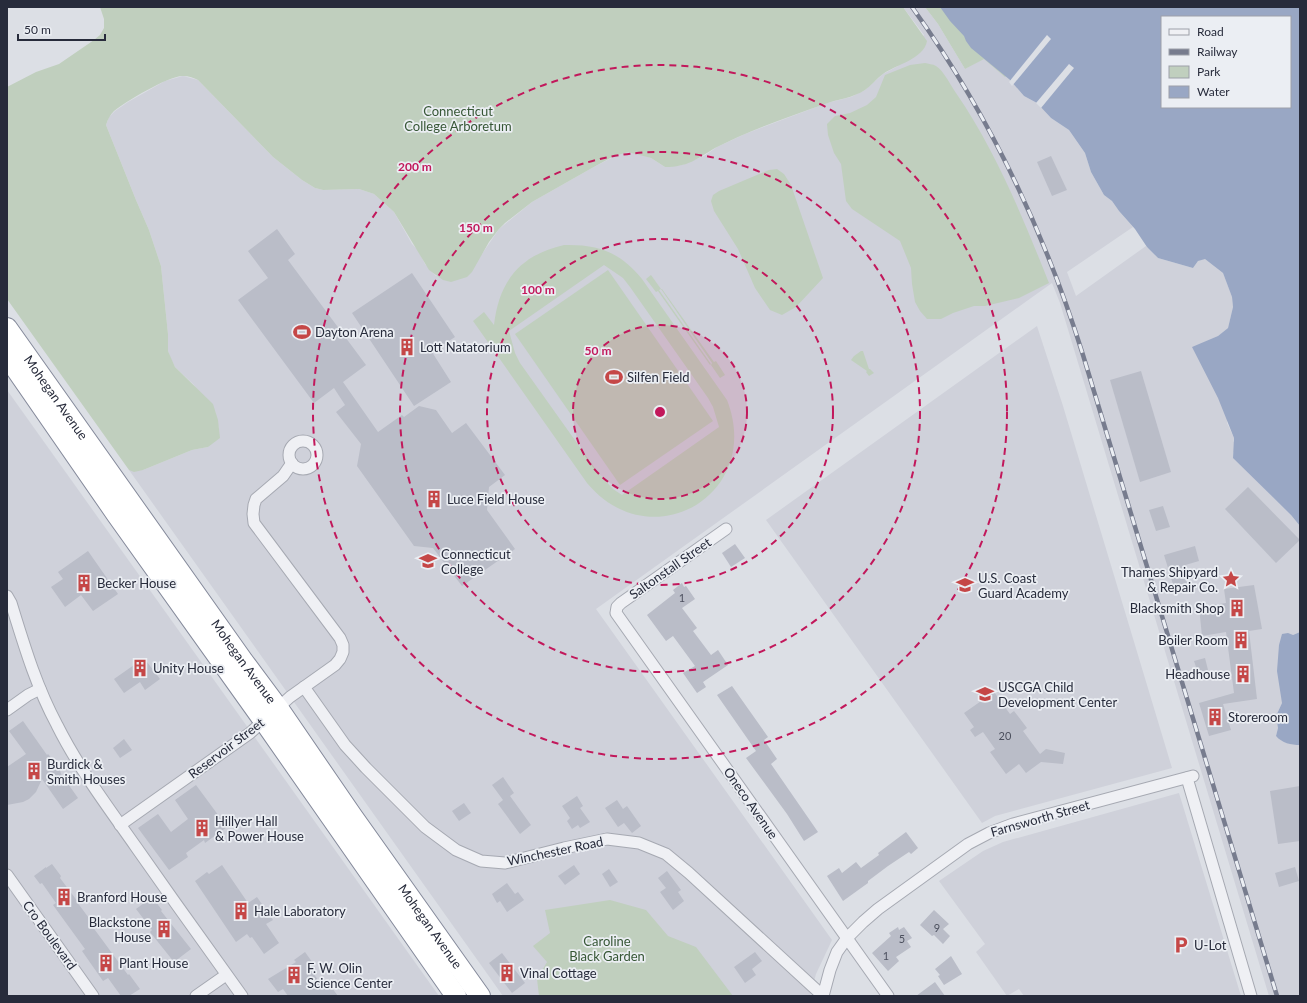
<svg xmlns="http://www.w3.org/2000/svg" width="1307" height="1003" font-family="Lato,sans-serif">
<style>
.built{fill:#cfd1da}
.green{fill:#c0cfbe;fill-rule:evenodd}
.water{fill:#99a7c4;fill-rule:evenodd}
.pier{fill:#dcdfe5}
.building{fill:#babdc8}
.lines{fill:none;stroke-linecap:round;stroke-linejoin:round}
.street-casing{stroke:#a6a9b2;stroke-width:13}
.highway-casing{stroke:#858a9b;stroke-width:22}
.street{stroke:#eff0f4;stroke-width:11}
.highway{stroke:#fff;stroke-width:20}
.rail-casing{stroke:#777c8e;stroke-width:4.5}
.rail{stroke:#ebeef3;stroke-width:3;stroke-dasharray:9;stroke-linecap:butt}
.ring{fill:none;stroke:#c2185b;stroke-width:2;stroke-dasharray:7 5}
.labels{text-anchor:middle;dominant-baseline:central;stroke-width:3.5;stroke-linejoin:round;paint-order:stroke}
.number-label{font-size:11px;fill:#4c505e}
.park-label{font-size:13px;fill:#365635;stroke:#ebeef3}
.poi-label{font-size:13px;fill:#272b3b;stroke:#ebeef3;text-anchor:start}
.street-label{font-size:13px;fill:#272b3b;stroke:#ebeef3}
.centre{fill:#c2185b;stroke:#ebeef3;stroke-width:2}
.ring-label{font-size:12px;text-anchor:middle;font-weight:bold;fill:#c2185b;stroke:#ebeef3;stroke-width:3.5;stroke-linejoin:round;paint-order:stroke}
</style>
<rect width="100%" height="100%" fill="#dcdfe5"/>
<g class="built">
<polygon points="903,7 925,7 938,24 965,69 984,58 1011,81 1024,96 1037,103 1051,118 1069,130 1085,153 1091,172 1104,195 1112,201 1119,211 1133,227 1067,272 1076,296 1146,246 1158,258 1193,268 1198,261 1204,258 1223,273 1232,297 1233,307 1228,328 1218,336 1192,348 1232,330 1227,423 1234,438 1233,442 1300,377 1233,453 1233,457 1291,515 1300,526 1300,632 1293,635 1282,703 1276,716 1278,728 1276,736 1284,742 1300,745 1300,996 1269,996 1060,303 1052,283 596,609 832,940 816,974 810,996 503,996 129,470 143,470 192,450 208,447 219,429 215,411 193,384 175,367 171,359 168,351 168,334 161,266 149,230 136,200 106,125 109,117 115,111 128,102 165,81 183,76 198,80 273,157 302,180 315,188 323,190 359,189 374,194 394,212 412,244 418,250 425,264 436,276 480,257 499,229 532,202 592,168 621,153 628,152 636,153 651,158 665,167 682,165 704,156 717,147 745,134 827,103 851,97 865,90 883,74 898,66 924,35"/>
<polygon points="1037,326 1063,406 1172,768 995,816 982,823 766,520"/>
<polygon points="7,390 199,659 439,996 7,996"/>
<polygon points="1179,793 1241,996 1024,996 1019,989 1007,996 976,952 985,944 939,881 983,851 1003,842"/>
</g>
<g class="green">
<path d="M100,7H903L927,41C924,59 895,65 883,74C876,79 871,86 865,90C853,98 838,99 825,104C788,117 750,130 715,148C697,159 688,167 665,167L651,158L628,152L614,156L592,168L532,202L505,223L499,229L489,242L472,272L467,277L451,282L443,280L429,270L394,212L374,194L359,189L323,190L315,188L302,180L273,157L198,80C194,78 189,76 183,76C170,75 125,102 114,111C110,115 108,119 106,125L136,200L149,230L161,266L168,334V351L175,367L213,404L218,420L220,438L208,447L192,450L143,470L134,472L129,470L7,299V87L36,72L59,64L94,40L100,35L104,28V19Z"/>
<polygon points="925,7 987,7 1016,66 1005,77 984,59 965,69 938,24"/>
<path d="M925,63C928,64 933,64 936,66C944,71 951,86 956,93C996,151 1023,218 1049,283L1019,298L985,306H974L953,313L941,319H927L920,311L915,302L912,284L911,268L900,241L852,209L846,201L841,164L834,153L828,135L827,124L835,116L850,113L867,105L876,97L885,75L910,65Z"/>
<polygon points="777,169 784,174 791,185 823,278 796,307 782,315 770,310 755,288 738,249 714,211 711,201 713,195 719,191 769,170"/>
<path d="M564,245C598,244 620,252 642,279L727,400C764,494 651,560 587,483L473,321L484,312L494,325C499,281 520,255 564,245ZM604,265L623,278L630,287L708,398L713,407L719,427L622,495L613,489L599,474L520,363L515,353L509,331Z"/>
<polygon points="608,270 713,421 620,485 515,334"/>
<polygon points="651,275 661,289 659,290 711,364 710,365 658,291 656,292 646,279"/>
<polygon points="661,289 662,289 714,362 716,361 725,375 720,378 711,365 712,363"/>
<polygon points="861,351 863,351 869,369 870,369 874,373 869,376 866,372 867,371 851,360 854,356"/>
<polygon points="610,900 646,910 668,936 696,947 733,996 539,996 537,979 547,962 533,946 550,933 545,910"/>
</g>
<g class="water">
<path d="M940,7H1300V526L1291,515L1233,458L1234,438L1218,398L1192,347L1218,336L1228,328L1233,307L1232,297L1223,273L1205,259L1198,261L1193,268L1158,258L1147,247L1135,229L1119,211L1112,201L1104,195L1091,172L1085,153L1069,130L1051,118L1037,103L1024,96L1010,80L971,48L966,41L964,36L950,21ZM1162,17H1290V107H1162Z"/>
<path d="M1300,632V745C1291,745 1282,743 1276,736L1278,728L1276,716L1282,703L1277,671L1279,645L1282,634L1288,633L1293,635Z"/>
</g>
<g class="pier">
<polygon points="1047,35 1051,39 1012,86 1009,82"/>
<polygon points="1069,64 1074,68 1041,108 1036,103"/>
</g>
<g class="building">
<polygon points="1051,156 1067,190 1052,196 1037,162"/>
<polygon points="277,229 295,254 288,260 366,365 343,382 378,432 402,415 404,417 419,406 436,410 452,433 466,423 505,475 489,487 487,510 515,549 462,586 433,548 414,546 357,466 361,444 336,412 345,405 334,388 314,403 238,300 268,278 248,251"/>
<polygon points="412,273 455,337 432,352 451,382 414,406 352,313"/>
<polygon points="1141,371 1171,472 1140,482 1110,380"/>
<polygon points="1248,487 1300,540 1276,563 1225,509"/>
<polygon points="1163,506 1170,527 1156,531 1149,510"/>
<polygon points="735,544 745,558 731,567 722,553"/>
<polygon points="1195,546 1199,561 1182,566 1189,590 1176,594 1164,555"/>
<polygon points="88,551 118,594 93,611 81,595 65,607 51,587 63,579 58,572"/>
<polygon points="682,583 684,587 686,586 695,599 682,608 697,628 693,631 711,655 718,650 728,665 703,682 706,687 697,693 683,673 695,666 673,636 666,641 647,615 675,593 673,590"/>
<polygon points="1254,585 1262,629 1249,631 1257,699 1223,704 1231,730 1209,736 1199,703 1234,693 1226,632 1202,636 1199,607 1226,603 1224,589"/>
<polygon points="144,658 160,679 145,690 140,682 124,693 114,679"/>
<polygon points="1205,658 1208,670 1198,673 1194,661"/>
<polygon points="732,686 768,737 764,740 777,759 771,764 818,832 804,841 787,814 746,758 756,751 717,695"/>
<polygon points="994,692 1010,714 1014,711 1027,728 1023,731 1040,754 1046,749 1065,753 1063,764 1041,762 1026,773 1019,764 1006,774 990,752 995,749 983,732 975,737 970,730 974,727 964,713"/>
<polygon points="23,721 47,755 48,754 53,760 58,762 61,774 78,798 63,809 42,779 36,792 29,799 23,802 7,805 7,767 26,754 9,731"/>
<polygon points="124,739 132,750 120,758 113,748"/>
<polygon points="503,777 514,793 510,796 531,825 520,834 498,804 503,800 492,785"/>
<polygon points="196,785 227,827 205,843 204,840 186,853 188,857 169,870 138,828 158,814 171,832 188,819 175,800"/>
<polygon points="1300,786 1300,841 1278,844 1270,791"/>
<polygon points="577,796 583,806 580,808 590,822 580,828 578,825 572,829 567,821 570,818 562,806"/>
<polygon points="617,800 623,809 627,806 641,826 632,833 624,823 618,827 605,808"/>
<polygon points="464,803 471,813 459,821 452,811"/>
<polygon points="906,832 918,848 911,854 909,852 888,866 868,881 868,883 843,901 827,876 839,868 842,873 856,862 861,868 879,855 878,853"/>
<polygon points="52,864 61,876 60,878 78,902 77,902 94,925 92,926 106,945 128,975 129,974 140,989 129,996 121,996 108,978 103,981 82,951 85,949 53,905 56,903 42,883 40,884 34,876 46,867 46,868"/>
<polygon points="222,865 248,903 257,897 273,920 266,924 279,943 264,954 252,937 250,938 247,934 236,942 195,881 207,872 209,874"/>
<polygon points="574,865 580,874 565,885 558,876"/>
<polygon points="1295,867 1299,881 1279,887 1275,873"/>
<polygon points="609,869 618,882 610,887 602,874"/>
<polygon points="667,871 681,890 678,892 684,901 673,910 660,892 666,888 658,878"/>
<polygon points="507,883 515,894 518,892 524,900 507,912 500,901 497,903 492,894"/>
<polygon points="152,897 162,910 161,911 191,949 174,962 150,932 152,930 136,909"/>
<polygon points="934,910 949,924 943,929 950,936 943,944 934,935 932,936 920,925"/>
<polygon points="898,927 899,930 904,927 912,938 907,941 911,947 896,957 899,961 888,971 872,953 891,936 889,933"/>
<polygon points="305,952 315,966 310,969 324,988 329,984 338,996 288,996 283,989 278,992 268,979 296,962 294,960"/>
<polygon points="755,952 762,961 752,969 756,975 745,983 734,967"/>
<polygon points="502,953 525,983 512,993 489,963"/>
<polygon points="951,956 962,974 944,985 938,976 940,975 935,969"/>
<polygon points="935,982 945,996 916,996"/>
</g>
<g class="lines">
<g class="street-casing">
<g id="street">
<circle cx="303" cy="455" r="14"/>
<polyline points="726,529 621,603 617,607 616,613 888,996"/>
<path d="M7,596L11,603C24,645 36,686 57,725C79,769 108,807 136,847C171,897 206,946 242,996"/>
<polyline points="304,687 345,745 366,768 425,827 456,850 481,861 505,863 564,848 607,839 639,843 666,854 689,873 823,996"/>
<polyline points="7,710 28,695 40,689"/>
<polyline points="1187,778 1251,996"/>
<polyline points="120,825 250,733 290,697 335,665 340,659 343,652 343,645 340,638 257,527 254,523 253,514 254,505 256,499 283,476 292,463"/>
<polyline points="7,875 93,996"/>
<polyline points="196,996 226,975"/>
<polyline points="823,996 830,970 837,952 847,938 863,922 878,909 968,844 989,833 1013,824 1193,776"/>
</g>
</g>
<g class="highway-casing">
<g id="highway">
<path id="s1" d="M7,328L243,661L278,708L352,816L480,996"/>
<polyline points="7,356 117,515 264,721 456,996"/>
</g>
</g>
<use href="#street" class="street"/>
<use href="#highway" class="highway"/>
<g class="rail-casing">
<path id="rail" d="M912,7C988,113 1044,230 1083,355L1277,996"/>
</g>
<use href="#rail" class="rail"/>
</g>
<circle cx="660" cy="412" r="87" fill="#c2185b" fill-opacity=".12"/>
<g class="ring">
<circle cx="660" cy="412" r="87"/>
<circle cx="660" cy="412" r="173"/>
<circle cx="660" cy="412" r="260"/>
<circle cx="660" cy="412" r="347"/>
</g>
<defs>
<g id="stadium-bare" transform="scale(1.38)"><path d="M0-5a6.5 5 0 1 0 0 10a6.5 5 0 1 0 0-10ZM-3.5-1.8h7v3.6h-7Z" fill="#c54747" stroke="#ebeef3" stroke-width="2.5" paint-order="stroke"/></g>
<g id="building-bare" transform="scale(1.38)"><path d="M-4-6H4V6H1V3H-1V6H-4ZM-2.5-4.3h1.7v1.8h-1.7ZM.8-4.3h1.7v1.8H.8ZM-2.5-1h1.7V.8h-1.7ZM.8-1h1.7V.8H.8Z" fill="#c54747" stroke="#ebeef3" stroke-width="2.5" paint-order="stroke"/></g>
<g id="university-bare" transform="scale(1.38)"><path d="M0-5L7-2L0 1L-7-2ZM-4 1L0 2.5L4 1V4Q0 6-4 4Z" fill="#c54747" stroke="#ebeef3" stroke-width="2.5" paint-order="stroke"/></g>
<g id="sight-bare" transform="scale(1.38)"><path d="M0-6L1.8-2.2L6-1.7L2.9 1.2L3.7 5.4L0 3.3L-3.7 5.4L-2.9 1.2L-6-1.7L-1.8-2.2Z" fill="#c54747" stroke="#ebeef3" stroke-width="2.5" paint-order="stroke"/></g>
<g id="school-bare" transform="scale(1.38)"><path d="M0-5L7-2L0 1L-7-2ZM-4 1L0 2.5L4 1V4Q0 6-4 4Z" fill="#c54747" stroke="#ebeef3" stroke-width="2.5" paint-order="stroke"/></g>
<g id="parking-bare" transform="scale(1.38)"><path d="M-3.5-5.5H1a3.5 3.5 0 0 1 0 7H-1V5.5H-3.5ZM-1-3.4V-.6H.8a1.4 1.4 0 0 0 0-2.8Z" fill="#c54747" stroke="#ebeef3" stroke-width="2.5" paint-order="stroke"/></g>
</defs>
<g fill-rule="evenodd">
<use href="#stadium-bare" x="302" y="332"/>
<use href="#building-bare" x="407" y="347"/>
<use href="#stadium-bare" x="614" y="377"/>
<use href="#building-bare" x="434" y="499"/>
<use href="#university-bare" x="428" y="561"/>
<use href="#sight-bare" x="1231" y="579"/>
<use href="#building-bare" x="84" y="583"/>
<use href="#university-bare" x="965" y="585"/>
<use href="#building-bare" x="1237" y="608"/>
<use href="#building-bare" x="1241" y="640"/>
<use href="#building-bare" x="140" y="668"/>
<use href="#building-bare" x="1243" y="674"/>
<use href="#school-bare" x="985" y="694"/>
<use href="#building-bare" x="1215" y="717"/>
<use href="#building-bare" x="34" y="771"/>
<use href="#building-bare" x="202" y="828"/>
<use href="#building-bare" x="64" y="897"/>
<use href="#building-bare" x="241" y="911"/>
<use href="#building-bare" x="164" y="929"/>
<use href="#parking-bare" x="1181" y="945"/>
<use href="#building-bare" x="106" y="963"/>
<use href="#building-bare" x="507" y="973"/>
<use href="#building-bare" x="294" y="975"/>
</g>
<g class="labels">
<g class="number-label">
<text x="682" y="597">1</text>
<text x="1005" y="735">20</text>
<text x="937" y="927">9</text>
<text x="902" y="938">5</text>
<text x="886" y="955">1</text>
</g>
<g class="park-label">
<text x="458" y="111">Connecticut<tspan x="458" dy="15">College Arboretum</tspan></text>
<text x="607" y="941">Caroline<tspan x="607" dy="15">Black Garden</tspan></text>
</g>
<g class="poi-label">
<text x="315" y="332">Dayton Arena</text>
<text x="420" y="347">Lott Natatorium</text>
<text x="627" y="377">Silfen Field</text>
<text x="447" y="499">Luce Field House</text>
<text x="441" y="554">Connecticut<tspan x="441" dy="15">College</tspan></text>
<text x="1218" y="572" text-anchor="end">Thames Shipyard<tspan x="1218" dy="15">&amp; Repair Co.</tspan></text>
<text x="978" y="578">U.S. Coast<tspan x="978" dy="15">Guard Academy</tspan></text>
<text x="97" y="583">Becker House</text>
<text x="1224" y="608" text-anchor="end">Blacksmith Shop</text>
<text x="1228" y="640" text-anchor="end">Boiler Room</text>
<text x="153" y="668">Unity House</text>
<text x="1230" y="674" text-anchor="end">Headhouse</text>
<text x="998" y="687">USCGA Child<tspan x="998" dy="15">Development Center</tspan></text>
<text x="1228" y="717">Storeroom</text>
<text x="47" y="764">Burdick &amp;<tspan x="47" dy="15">Smith Houses</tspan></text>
<text x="215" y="821">Hillyer Hall<tspan x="215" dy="15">&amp; Power House</tspan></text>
<text x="77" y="897">Branford House</text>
<text x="254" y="911">Hale Laboratory</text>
<text x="151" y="922" text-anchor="end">Blackstone<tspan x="151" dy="15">House</tspan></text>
<text x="1194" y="945">U-Lot</text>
<text x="119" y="963">Plant House</text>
<text x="307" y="968">F. W. Olin<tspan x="307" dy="15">Science Center</tspan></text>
<text x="520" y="973">Vinal Cottage</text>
</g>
<g class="street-label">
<text stroke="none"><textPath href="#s1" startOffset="85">Mohegan Avenue</textPath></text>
<text transform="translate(670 568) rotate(-35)">Saltonstall Street</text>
<text stroke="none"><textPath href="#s1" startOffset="409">Mohegan Avenue</textPath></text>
<text transform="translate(226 748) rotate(-37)">Reservoir Street</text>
<text transform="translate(751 803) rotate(55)">Oneco Avenue</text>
<text transform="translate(1040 818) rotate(-16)">Farnsworth Street</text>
<text transform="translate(555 851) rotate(-12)">Winchester Road</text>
<text stroke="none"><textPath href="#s1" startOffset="733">Mohegan Avenue</textPath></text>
<text transform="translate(50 935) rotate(54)">Cro Boulevard</text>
</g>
</g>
<circle cx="660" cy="412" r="6" class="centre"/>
<g class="ring-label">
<text x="415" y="171">200 m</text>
<text x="476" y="232">150 m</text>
<text x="538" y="294">100 m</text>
<text x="598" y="355">50 m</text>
</g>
<rect width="1307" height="1003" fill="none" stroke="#272b3b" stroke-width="16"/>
<rect x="1161" y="16" width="130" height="92" fill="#ebeef3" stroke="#9da0a9"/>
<rect x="1169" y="29" width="20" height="6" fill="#eff0f4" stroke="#9da0a9"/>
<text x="1197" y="36" font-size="12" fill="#272b3b">Road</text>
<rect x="1169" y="49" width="20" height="6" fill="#777c8e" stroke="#9da0a9"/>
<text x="1197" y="56" font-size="12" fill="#272b3b">Railway</text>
<rect x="1169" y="66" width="20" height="12" fill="#c0cfbe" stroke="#9da0a9"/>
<text x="1197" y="76" font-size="12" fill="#272b3b">Park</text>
<rect x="1169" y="86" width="20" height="12" fill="#99a7c4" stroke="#9da0a9"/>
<text x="1197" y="96" font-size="12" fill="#272b3b">Water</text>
<path d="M18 34v6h87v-6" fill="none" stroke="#272b3b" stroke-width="2"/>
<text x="24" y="34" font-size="12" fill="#272b3b" stroke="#ebeef3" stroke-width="3" paint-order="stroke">50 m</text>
</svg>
